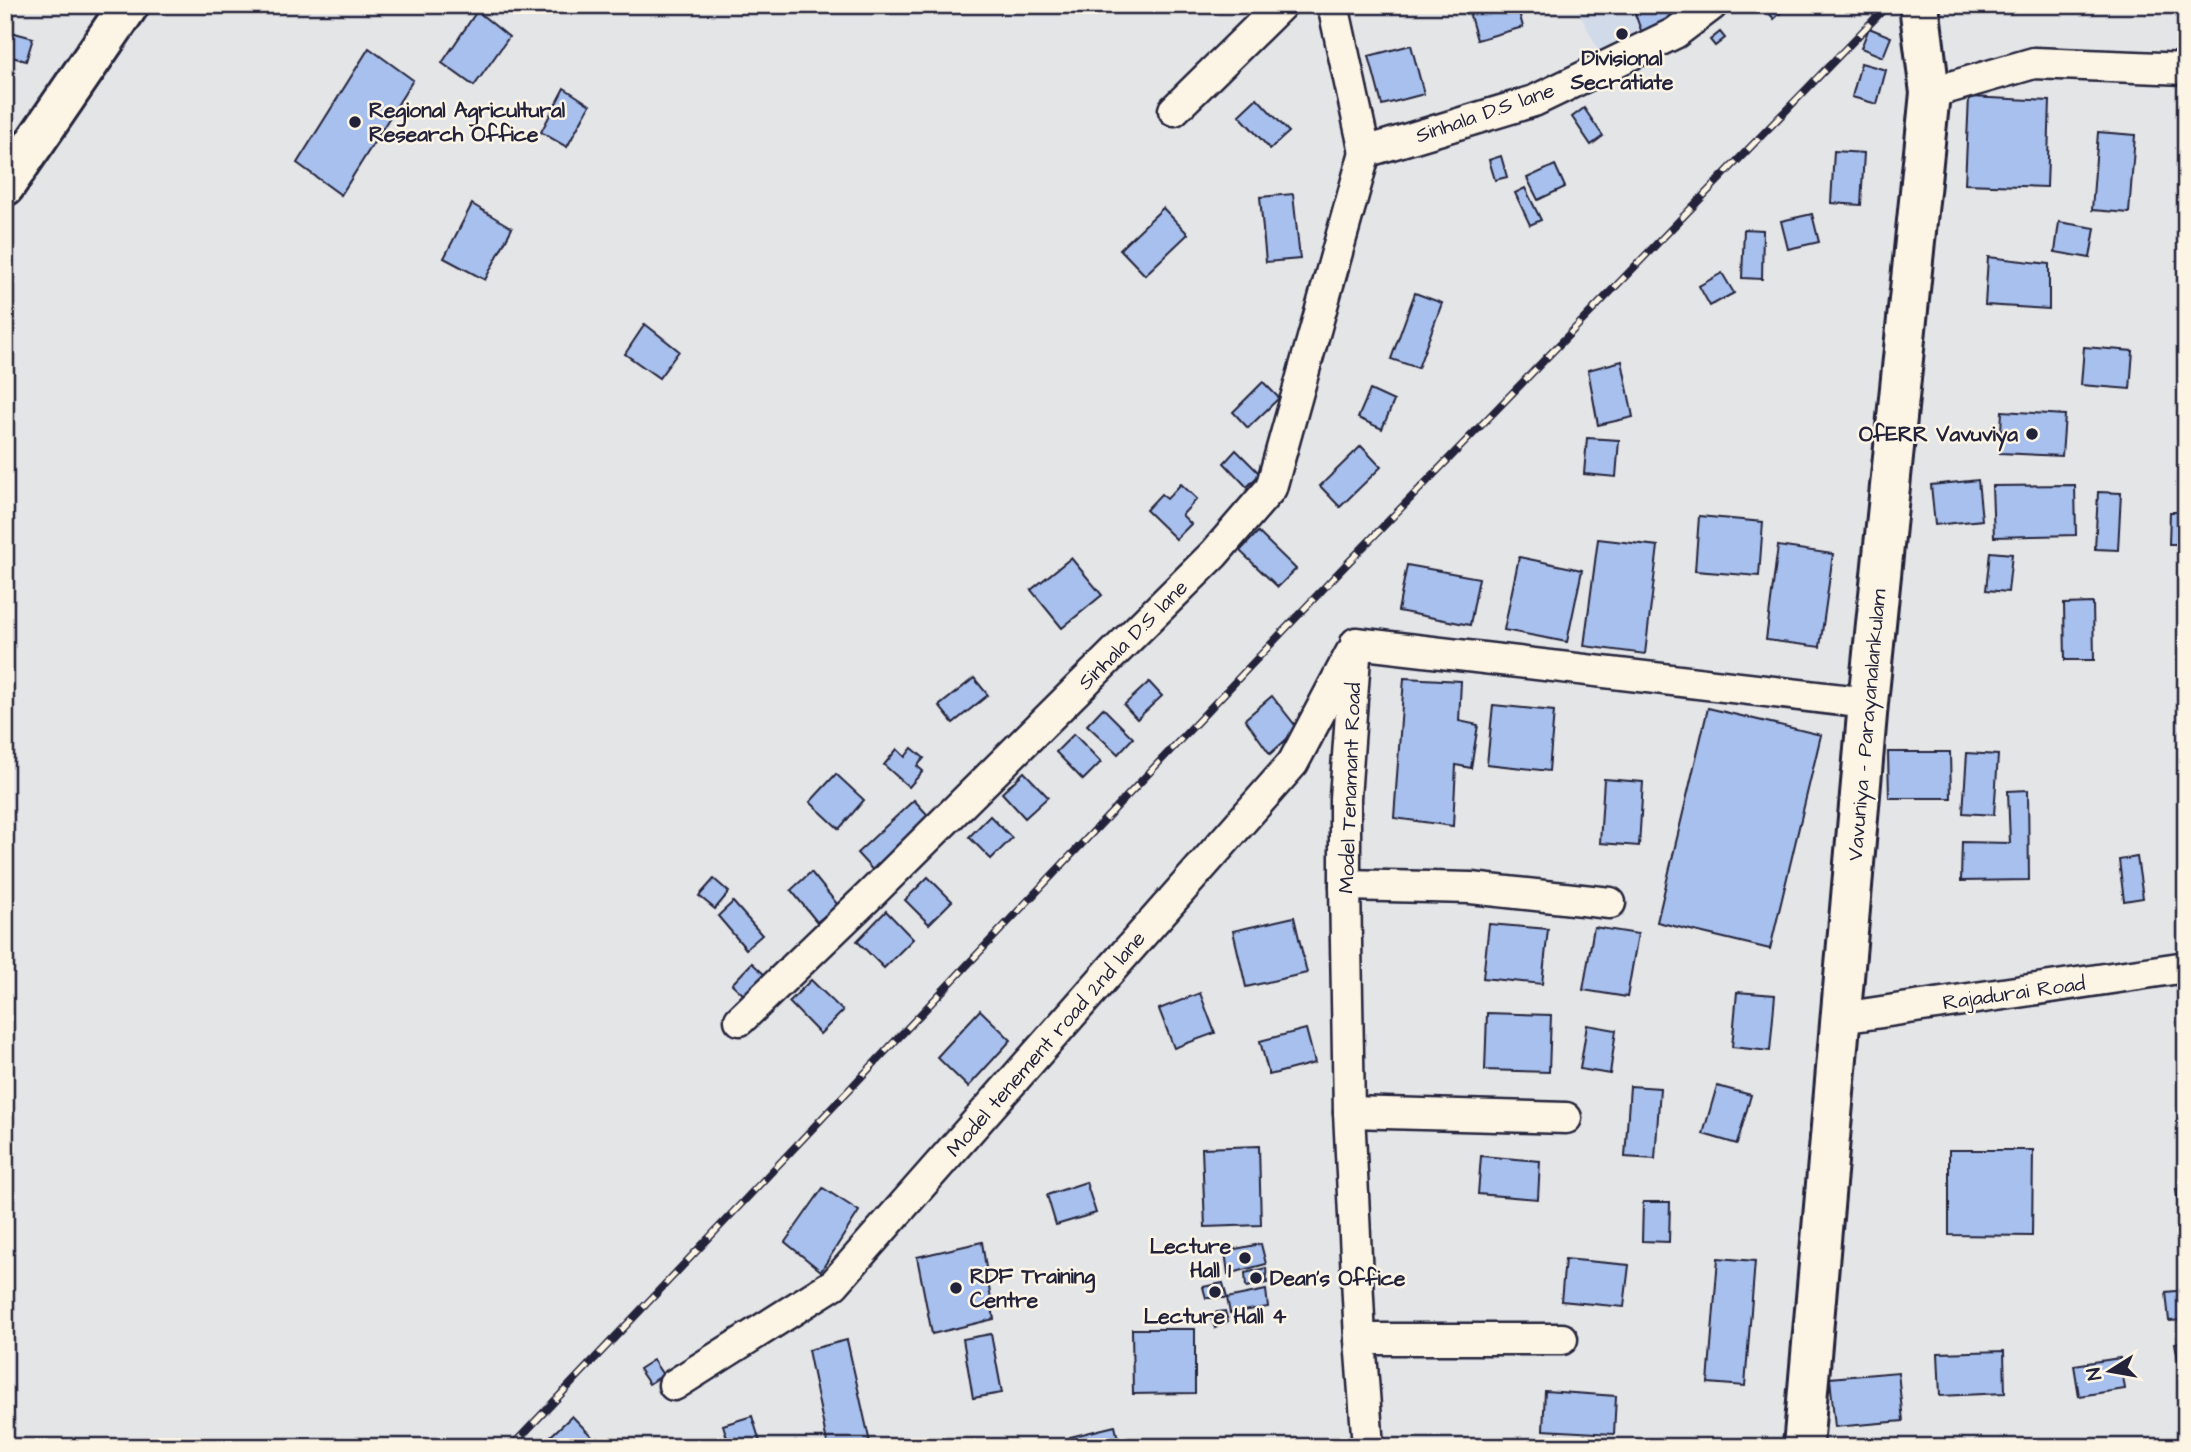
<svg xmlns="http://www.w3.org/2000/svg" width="2191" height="1452" font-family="'Architects Daughter',sans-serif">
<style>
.built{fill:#d1dae9}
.building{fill:#a8c0ed;stroke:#22223b;stroke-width:2}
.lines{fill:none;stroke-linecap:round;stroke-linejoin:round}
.minor-casing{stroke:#22223b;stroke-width:35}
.highway-casing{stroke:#22223b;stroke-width:44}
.minor{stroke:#fcf5e5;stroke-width:30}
.highway{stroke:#fcf5e5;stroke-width:38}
.rail-casing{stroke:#22223b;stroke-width:8}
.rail{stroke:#fcf5e5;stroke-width:5;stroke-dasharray:16;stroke-linecap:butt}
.poi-dot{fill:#22223b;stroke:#fcf5e5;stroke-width:2.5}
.labels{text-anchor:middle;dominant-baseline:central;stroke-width:5;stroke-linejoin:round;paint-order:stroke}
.poi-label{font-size:21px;font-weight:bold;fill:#22223b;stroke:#fcf5e5;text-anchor:start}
.street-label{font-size:21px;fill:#22223b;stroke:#fcf5e5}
</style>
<rect width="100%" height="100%" fill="#e3e5e7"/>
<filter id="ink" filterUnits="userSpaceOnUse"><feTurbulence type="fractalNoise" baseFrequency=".0143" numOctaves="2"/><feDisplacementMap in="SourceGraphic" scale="14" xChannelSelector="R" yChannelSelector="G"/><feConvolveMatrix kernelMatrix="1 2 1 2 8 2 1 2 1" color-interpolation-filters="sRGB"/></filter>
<g filter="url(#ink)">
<polygon class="built" points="1575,5 1704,5 1605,62"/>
<g class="building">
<polygon points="1467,5 1517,5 1523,27 1477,40"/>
<polygon points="1632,5 1674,5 1680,21 1643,36"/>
<polygon points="1762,5 1789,5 1774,19"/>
<polygon points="477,11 509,37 474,86 442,63"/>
<polygon points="1869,28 1891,37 1883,57 1861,48"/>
<polygon points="11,32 33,38 26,61 5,55"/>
<polygon points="1720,32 1725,38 1715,46 1710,40"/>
<polygon points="1411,45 1424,94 1382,105 1369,56"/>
<polygon points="369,48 413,80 341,195 297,163"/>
<polygon points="1861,63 1886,70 1877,104 1852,97"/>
<polygon points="564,88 590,105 567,147 541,132"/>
<polygon points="1969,97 2050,101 2047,187 1965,184"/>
<polygon points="1257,98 1289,132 1270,149 1239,115"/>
<polygon points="1584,108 1603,136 1591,145 1572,117"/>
<polygon points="2098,132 2135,135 2129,213 2092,210"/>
<polygon points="1834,151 1864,153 1861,205 1831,203"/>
<polygon points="1501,156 1507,177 1495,180 1489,160"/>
<polygon points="1555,165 1565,187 1538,200 1527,178"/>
<polygon points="1525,188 1541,220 1530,225 1515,193"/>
<polygon points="1293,194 1300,259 1266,262 1260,197"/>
<polygon points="472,204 512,228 485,280 444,258"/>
<polygon points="1163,208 1188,234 1145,275 1120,249"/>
<polygon points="1812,214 1819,242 1788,249 1781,221"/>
<polygon points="2059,222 2095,228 2090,258 2055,252"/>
<polygon points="1744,229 1763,230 1762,279 1742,278"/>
<polygon points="1988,257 2049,264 2049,309 1985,305"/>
<polygon points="1722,273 1734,293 1710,306 1699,286"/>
<polygon points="1415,293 1442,303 1418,368 1391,359"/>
<polygon points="645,324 679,351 659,378 625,354"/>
<polygon points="2084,347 2133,351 2130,389 2081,385"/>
<polygon points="1622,361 1633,417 1598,425 1588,370"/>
<polygon points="1263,382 1279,398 1248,428 1233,412"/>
<polygon points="1370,390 1394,401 1382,429 1358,418"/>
<polygon points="2002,411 2065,415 2062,456 2000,453"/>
<polygon points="1587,438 1619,440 1616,477 1584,474"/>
<polygon points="1361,446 1381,467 1340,507 1320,486"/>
<polygon points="1236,450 1260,474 1247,487 1224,463"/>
<polygon points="1978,480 1982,520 1935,525 1931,485"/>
<polygon points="1181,484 1197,499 1182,515 1191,524 1176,539 1146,510 1161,494 1167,499"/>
<polygon points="2075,485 2076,535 1994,537 1992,486"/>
<polygon points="2098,492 2121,493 2118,550 2095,549"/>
<polygon points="2170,512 2186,512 2186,544 2169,544"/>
<polygon points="1699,516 1763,522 1759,576 1695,571"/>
<polygon points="1258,532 1296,569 1278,587 1240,551"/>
<polygon points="1598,539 1658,546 1645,654 1584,646"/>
<polygon points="1778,546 1833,554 1820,647 1766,640"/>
<polygon points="1990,552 2012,554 2008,592 1986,590"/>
<polygon points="1519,557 1582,570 1567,642 1504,630"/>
<polygon points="1071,558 1102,595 1062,628 1031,590"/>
<polygon points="1407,565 1479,578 1470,625 1398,611"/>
<polygon points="2093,603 2094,660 2065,660 2064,604"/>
<polygon points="974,678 988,695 953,723 939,706"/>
<polygon points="1404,678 1461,681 1459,721 1478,725 1471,768 1456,765 1453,826 1394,818"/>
<polygon points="1149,682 1162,696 1137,719 1124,705"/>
<polygon points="1272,696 1298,729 1270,754 1245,719"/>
<polygon points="1493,705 1554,711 1549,771 1487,764"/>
<polygon points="1103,708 1133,738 1118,754 1087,725"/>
<polygon points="1708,708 1821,735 1770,949 1657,922"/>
<polygon points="1074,734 1101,762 1083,780 1056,752"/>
<polygon points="912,748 924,758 917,766 923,771 909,787 884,765 897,749 905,757"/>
<polygon points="1888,752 1950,752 1951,798 1889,798"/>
<polygon points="1967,753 1998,755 1994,815 1963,813"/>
<polygon points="1024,772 1048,797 1025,818 1002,793"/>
<polygon points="836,774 864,800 839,829 810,802"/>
<polygon points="1604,779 1643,782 1639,846 1600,843"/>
<polygon points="2028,790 2029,880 1961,881 1962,842 2010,843 2008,791"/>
<polygon points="914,800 935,823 878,876 857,853"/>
<polygon points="990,816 1012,838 991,859 969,837"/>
<polygon points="2137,857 2143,898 2124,901 2119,860"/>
<polygon points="811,872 838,905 817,922 791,890"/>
<polygon points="928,877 952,901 929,924 905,900"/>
<polygon points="714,879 729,892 715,909 699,896"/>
<polygon points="733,902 762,935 746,949 718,916"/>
<polygon points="886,911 913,939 884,968 857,941"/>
<polygon points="1294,917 1307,973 1246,987 1233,931"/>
<polygon points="1489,924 1548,929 1542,984 1483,978"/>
<polygon points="1594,927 1638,934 1627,997 1583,990"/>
<polygon points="752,963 767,977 747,998 732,984"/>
<polygon points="811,980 843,1011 820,1034 789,1002"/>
<polygon points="1737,992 1775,995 1770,1051 1732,1047"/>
<polygon points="1200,993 1215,1033 1174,1048 1159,1009"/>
<polygon points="980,1010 1011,1040 968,1087 937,1057"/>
<polygon points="1487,1013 1551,1015 1549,1072 1485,1070"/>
<polygon points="1587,1025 1616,1030 1610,1074 1580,1069"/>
<polygon points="1306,1029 1315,1063 1269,1075 1260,1041"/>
<polygon points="1630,1086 1660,1088 1655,1159 1625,1157"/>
<polygon points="1717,1086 1751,1095 1737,1144 1703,1134"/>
<polygon points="1259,1146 1261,1225 1205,1227 1202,1148"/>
<polygon points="1949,1150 2033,1150 2032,1236 1949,1235"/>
<polygon points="1481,1156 1540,1161 1538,1199 1478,1194"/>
<polygon points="1086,1182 1096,1213 1056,1225 1047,1195"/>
<polygon points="823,1188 859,1211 821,1271 785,1242"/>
<polygon points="2186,1188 2186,1221 2181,1222 2176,1189"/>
<polygon points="1643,1202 1670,1202 1669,1242 1642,1241"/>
<polygon points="982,1242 994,1319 932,1334 917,1257"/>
<polygon points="1261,1244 1266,1264 1228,1274 1225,1251"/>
<polygon points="1718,1258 1755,1261 1745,1386 1708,1383"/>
<polygon points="1565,1259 1629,1265 1624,1307 1561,1301"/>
<polygon points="1266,1268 1267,1283 1246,1287 1245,1273"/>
<polygon points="1223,1283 1227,1298 1206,1298 1203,1287"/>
<polygon points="1266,1290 1268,1307 1230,1313 1227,1298"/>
<polygon points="2186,1290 2186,1320 2169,1321 2166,1292"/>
<polygon points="1225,1311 1228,1321 1215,1328 1209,1313"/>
<polygon points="1132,1329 1195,1329 1195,1393 1133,1394"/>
<polygon points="991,1334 1002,1393 973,1398 963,1339"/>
<polygon points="847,1340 871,1447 828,1447 808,1350"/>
<polygon points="2186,1341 2186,1384 2183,1385 2175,1343"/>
<polygon points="2004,1351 2005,1393 1940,1396 1938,1353"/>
<polygon points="2120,1358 2125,1389 2079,1396 2074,1365"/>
<polygon points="653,1360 663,1375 649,1384 639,1369"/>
<polygon points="1898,1372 1903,1421 1835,1427 1830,1378"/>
<polygon points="1545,1391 1616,1396 1614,1434 1543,1430"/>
<polygon points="2186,1403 2186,1444 2180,1404"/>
<polygon points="572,1416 602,1447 539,1447"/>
<polygon points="752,1416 761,1445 730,1447 723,1425"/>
<polygon points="1115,1426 1120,1447 1073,1447 1070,1437"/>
</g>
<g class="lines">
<g class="minor-casing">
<g id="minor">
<polyline points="1333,5 1365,152"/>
<polyline points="1930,93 2034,63 2186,69"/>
<polyline points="1174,110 1281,5"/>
<polyline points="1345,885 1471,888 1610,903"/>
<polyline points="1841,1018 2186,967"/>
<polyline points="740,1020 871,894 1214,554 1271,488 1365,152 1534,101 1675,33 1712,5"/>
<polyline points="1349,1112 1566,1118"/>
<polyline points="1360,1339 1562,1339"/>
<polyline points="674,1385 834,1284 1293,763 1351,653"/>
<polyline points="1368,1447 1360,1339 1349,1112 1345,885 1345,798 1356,643 1868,703"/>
</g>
</g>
<g class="highway-casing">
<g id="highway">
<polyline points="5,186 129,5"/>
<polyline points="1803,1447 1868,703 1930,93 1919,5"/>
</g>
</g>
<use href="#minor" class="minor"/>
<use href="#highway" class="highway"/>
<g class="rail-casing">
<polyline id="rail" points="511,1447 1341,570 1888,5"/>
</g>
<use href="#rail" class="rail"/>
</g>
</g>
<g class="poi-dot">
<circle cx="1622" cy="34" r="7"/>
<circle cx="355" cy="122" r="7"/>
<circle cx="2032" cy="434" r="7"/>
<circle cx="1245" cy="1258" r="7"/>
<circle cx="1256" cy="1278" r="7"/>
<circle cx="956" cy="1288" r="7"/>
<circle cx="1215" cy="1292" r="7"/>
</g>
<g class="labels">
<g class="poi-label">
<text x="1622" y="58" text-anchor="middle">Divisional<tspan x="1622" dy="24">Secratiate</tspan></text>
<text x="369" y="110">Regional Agricultural<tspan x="369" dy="24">Research Office</tspan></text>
<text x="2018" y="434" text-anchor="end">OfERR Vavuviya</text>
<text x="1231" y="1246" text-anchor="end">Lecture<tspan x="1231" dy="24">Hall 1</tspan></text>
<text x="970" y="1276">RDF Training<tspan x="970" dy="24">Centre</tspan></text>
<text x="1270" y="1278">Dean's Office</text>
<text x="1215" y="1316" text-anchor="middle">Lecture Hall 4</text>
</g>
<g class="street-label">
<text transform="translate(1485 113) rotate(-19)">Sinhala D.S lane</text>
<text transform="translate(1133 635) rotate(-45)">Sinhala D.S lane</text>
<text transform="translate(1867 725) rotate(-85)">Vavuniya - Parayanalankulam</text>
<text transform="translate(1350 788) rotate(-88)">Model Tenamant Road</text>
<text transform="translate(2014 993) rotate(-8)">Rajadurai Road</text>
<text transform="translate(1046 1044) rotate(-49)">Model tenement road 2nd lane</text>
</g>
</g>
<rect width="2191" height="1452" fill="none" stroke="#fcf5e5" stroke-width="28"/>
<rect x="14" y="14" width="2163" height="1424" fill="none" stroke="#22223b" stroke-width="2.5" filter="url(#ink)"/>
<g transform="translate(2110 1371) rotate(259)" stroke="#fcf5e5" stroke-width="5" paint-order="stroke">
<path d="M0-5L12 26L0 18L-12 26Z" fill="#22223b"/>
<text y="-10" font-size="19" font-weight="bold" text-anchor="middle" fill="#22223b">N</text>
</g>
</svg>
